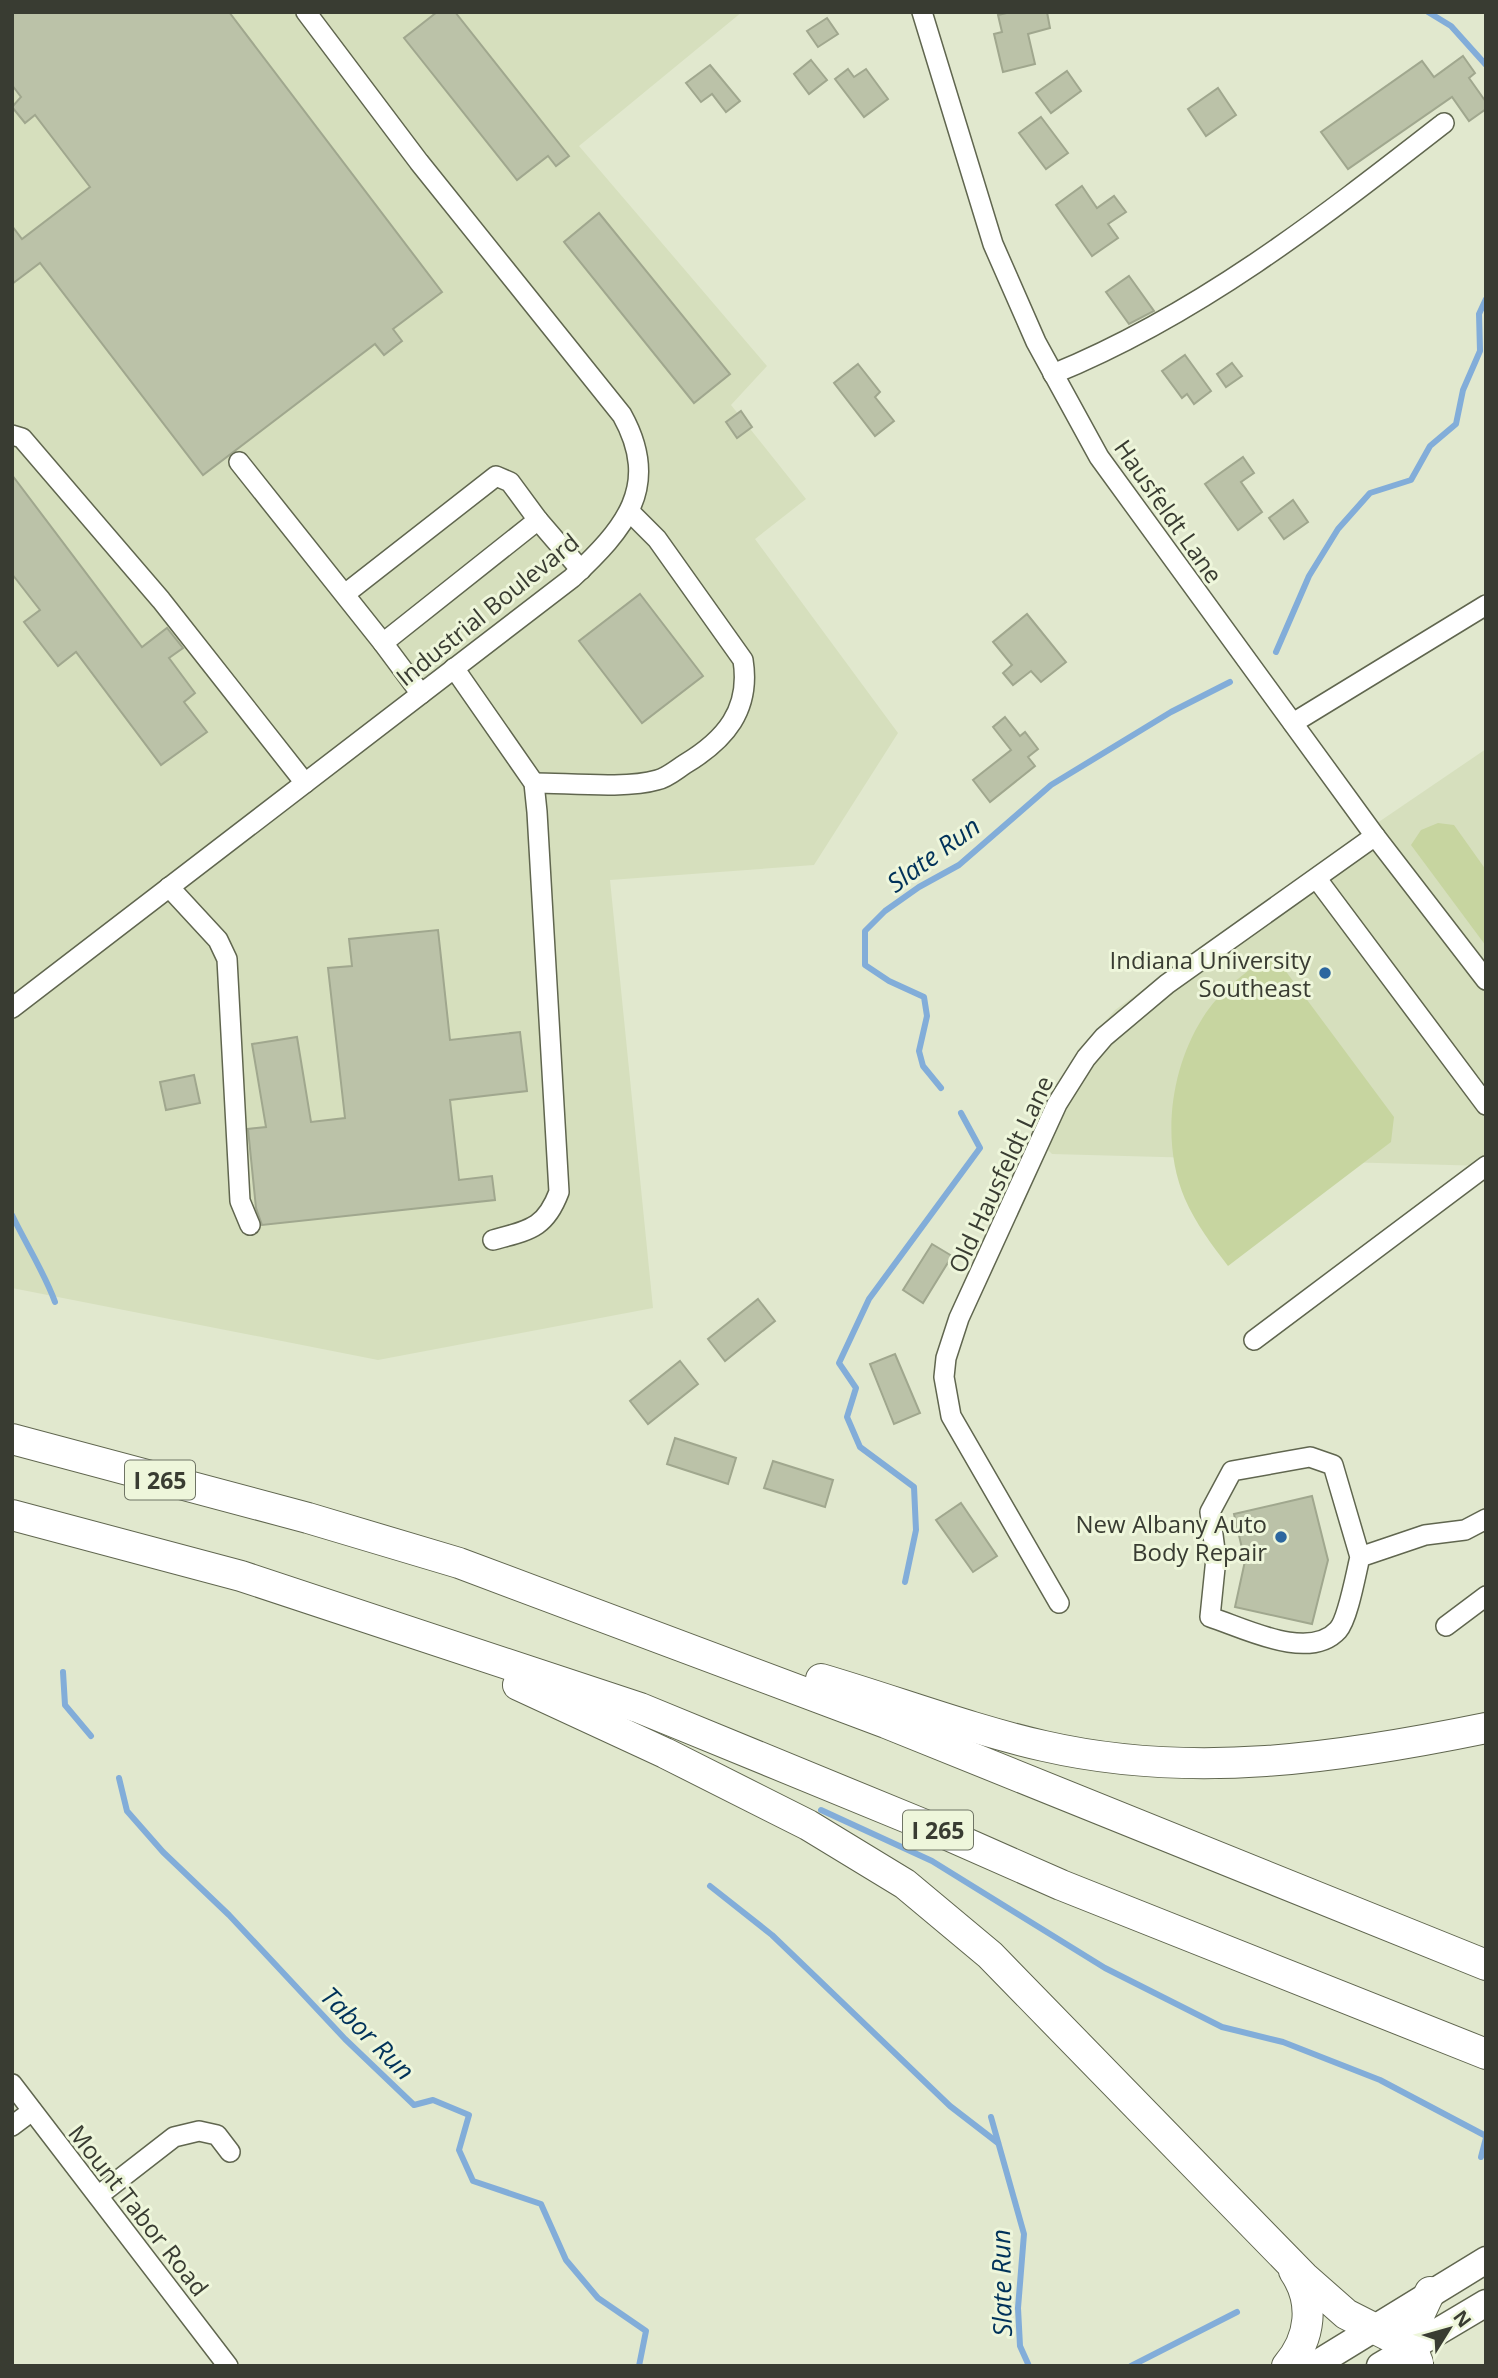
<svg xmlns="http://www.w3.org/2000/svg" width="1498" height="2378" font-family="'Open Sans',sans-serif">
<style>
.built{fill:#d6dfbd}
.green{fill:#c7d5a0}
.lines{fill:none;stroke-linecap:round;stroke-linejoin:round}
.stream{stroke:#82add9;stroke-width:6}
.building{fill:#bbc2a8;stroke:#a0a78e;stroke-width:2}
.minor-casing{stroke:#60664f;stroke-width:22}
.major-casing{stroke:#60664f;stroke-width:29}
.highway-casing{stroke:#60664f;stroke-width:32}
.minor{stroke:#fff;stroke-width:19}
.major{stroke:#fff;stroke-width:26}
.highway{stroke:#fff;stroke-width:30}
.poi-dot{fill:#2c679f;stroke:#eef6db;stroke-width:2.5}
.labels{text-anchor:middle;dominant-baseline:central;stroke-width:6;stroke-linejoin:round;paint-order:stroke}
.shield{fill:#eef6db;stroke:#6f7465;stroke-width:2}
.shield-label{font-size:23px;font-weight:bold;fill:#393c32}
.street-label{font-size:24px;fill:#393c32;stroke:#eef6db}
.poi-label{font-size:24px;fill:#393c32;stroke:#eef6db;text-anchor:end}
.water-label{font-size:26px;font-style:italic;fill:#00325a;stroke:#eef6db}
</style>
<rect width="100%" height="100%" fill="#e1e8ce"/>
<g class="built">
<polygon points="12,12 742,12 579,146 767,366 731,405 806,499 755,539 898,733 814,865 610,880 653,1308 378,1360 12,1288"/>
<polygon points="1486,749 1486,1166 1052,1154 1032,1134 1071,1061 1115,1010 1339,849"/>
</g>
<g class="green">
<polygon points="1438,823 1454,825 1486,870 1486,946 1411,845 1421,830"/>
<path d="M1273,954L1394,1117L1391,1142L1228,1266C1212,1245 1196,1224 1185,1199C1161,1143 1170,1070 1202,1019C1219,991 1246,971 1273,954Z"/>
</g>
<g class="lines">
<g class="stream">
<polyline points="1428,12 1451,26 1486,65"/>
<polyline points="1276,652 1309,576 1338,529 1370,493 1411,480 1430,446 1456,424 1463,390 1480,351 1479,314 1486,299"/>
<polyline points="941,1088 923,1066 919,1051 927,1016 924,997 889,981 865,965 865,931 885,911 919,887 959,865 1051,785 1171,712 1230,682"/>
<path d="M12,1215C26,1244 45,1274 55,1302"/>
<polyline points="905,1582 916,1530 914,1487 860,1447 847,1417 856,1388 839,1363 869,1299 980,1148 961,1113"/>
<polyline points="63,1672 65,1705 91,1736"/>
<polyline points="119,1778 127,1811 163,1852 229,1915 345,2039 414,2105 433,2100 469,2115 459,2150 473,2181 541,2204 566,2260 598,2298 646,2331 639,2366"/>
<polyline points="821,1810 932,1861 1105,1968 1222,2027 1283,2042 1380,2080 1486,2136"/>
<polyline points="710,1886 772,1935 950,2106 998,2143"/>
<polyline points="991,2117 1024,2234 1018,2308 1020,2346 1029,2366"/>
<polyline points="1481,2157 1486,2138"/>
<polyline points="1131,2366 1237,2312"/>
</g>
</g>
<g class="building">
<polygon points="12,12 229,12 442,292 393,329 402,341 384,355 375,344 203,475 40,263 12,284 12,226 22,239 90,187 35,115 25,123 12,107 21,97 12,85"/>
<polygon points="437,12 455,12 569,156 556,166 548,156 517,180 404,38"/>
<polygon points="1011,12 1047,12 1050,28 1028,34 1035,64 1003,72 994,34 1002,32 998,15"/>
<polygon points="827,18 838,34 818,47 807,31"/>
<polygon points="1463,56 1475,73 1469,78 1486,102 1486,109 1469,121 1452,97 1348,169 1321,132 1422,61 1434,77"/>
<polygon points="811,60 827,80 809,94 794,74"/>
<polygon points="710,65 740,101 726,112 712,94 701,102 686,83"/>
<polygon points="848,69 854,77 866,69 888,99 864,117 835,79"/>
<polygon points="1067,71 1081,91 1051,113 1036,93"/>
<polygon points="1218,88 1236,115 1206,136 1188,109"/>
<polygon points="1041,117 1068,153 1046,169 1019,133"/>
<polygon points="1082,186 1097,208 1114,196 1126,212 1108,224 1118,238 1092,256 1056,205"/>
<polygon points="599,213 730,374 694,403 564,242"/>
<polygon points="1129,276 1154,311 1129,324 1106,292"/>
<polygon points="1185,355 1211,391 1194,404 1187,394 1182,398 1162,371"/>
<polygon points="1232,363 1242,376 1226,387 1217,374"/>
<polygon points="858,364 880,392 875,397 894,421 875,436 834,383"/>
<polygon points="741,411 752,427 737,438 726,422"/>
<polygon points="1243,457 1254,473 1241,482 1262,512 1238,530 1205,484"/>
<polygon points="12,475 142,647 167,628 183,648 169,658 195,693 184,702 207,732 161,765 76,652 58,666 24,622 40,610 12,574"/>
<polygon points="1293,500 1308,522 1284,539 1269,518"/>
<polygon points="640,594 703,676 642,723 579,641"/>
<polygon points="1027,614 1066,662 1041,682 1031,671 1013,685 1003,673 1012,665 993,642"/>
<polygon points="1005,717 1020,736 1025,732 1038,749 1028,757 1035,766 990,802 973,780 1011,750 993,727"/>
<polygon points="438,930 450,1040 520,1032 527,1091 450,1100 459,1180 492,1176 495,1200 262,1225 256,1208 248,1129 266,1127 252,1044 297,1037 311,1122 345,1118 328,968 352,966 349,939"/>
<polygon points="194,1075 200,1103 166,1110 160,1082"/>
<polygon points="932,1244 952,1256 923,1303 903,1290"/>
<polygon points="758,1299 775,1321 725,1361 708,1339"/>
<polygon points="895,1354 920,1413 894,1424 870,1364"/>
<polygon points="680,1361 698,1384 648,1424 630,1401"/>
<polygon points="675,1438 736,1458 728,1484 667,1464"/>
<polygon points="773,1461 833,1480 825,1507 764,1488"/>
<polygon points="1312,1496 1328,1560 1312,1624 1235,1607 1245,1561 1234,1514"/>
<polygon points="961,1503 997,1556 973,1572 936,1520"/>
</g>
<g class="lines">
<g class="minor-casing">
<g id="minor">
<polyline points="922,12 993,244 1036,342 1099,457 1375,836 1486,980"/>
<path d="M1053,374C1198,315 1322,218 1444,123"/>
<polyline points="12,435 22,438 161,600 305,783"/>
<polyline points="239,462 383,643"/>
<polyline points="345,594 496,476 510,482 538,520"/>
<path d="M454,668L534,783L537,812L559,1192C545,1229 529,1230 493,1240"/>
<polyline points="421,694 383,643 538,520 581,570"/>
<polyline points="1293,723 1486,605"/>
<path d="M534,783C567,783 627,789 657,780C667,778 677,769 685,764C725,740 751,710 743,660L657,539L630,512"/>
<polyline points="1317,879 1486,1105"/>
<polyline points="169,887 218,940 227,959 240,1201 250,1225"/>
<path d="M12,1008L572,578C624,529 662,487 622,415L419,162L306,12"/>
<polyline points="1254,1340 1486,1166"/>
<path d="M1360,1557C1356,1573 1348,1619 1338,1630C1309,1662 1244,1628 1210,1617L1216,1558L1210,1512L1232,1471L1310,1457L1333,1465L1360,1557L1425,1535L1465,1530L1486,1519"/>
<polyline points="1059,1603 951,1416 944,1377 946,1358 959,1318 1057,1104 1086,1058 1104,1037 1167,984 1375,836"/>
<polyline points="1446,1626 1486,1596"/>
<polyline points="12,2084 228,2366"/>
<polyline points="12,2126 32,2111"/>
<polyline points="98,2196 174,2137 199,2131 217,2135 230,2152"/>
</g>
</g>
<g class="major-casing">
<g id="major">
<polyline points="1313,2366 1486,2260"/>
<polyline points="1380,2366 1486,2303"/>
</g>
</g>
<g class="highway-casing">
<g id="highway">
<polyline points="12,1439 308,1518 459,1563 886,1723 1486,1965"/>
<polyline points="12,1515 241,1576 640,1708 925,1825 1061,1885 1486,2054"/>
<path d="M821,1679C896,1701 969,1729 1044,1746C1192,1780 1340,1758 1486,1728"/>
<polyline points="518,1685 665,1753 808,1825 905,1884 990,1955 1304,2277 1346,2314 1411,2347"/>
<path d="M1418,2363C1406,2335 1418,2318 1430,2292"/>
<path d="M1287,2366C1311,2338 1315,2302 1294,2271"/>
</g>
</g>
<use href="#minor" class="minor"/>
<use href="#major" class="major"/>
<use href="#highway" class="highway"/>
</g>
<g class="poi-dot">
<circle cx="1325" cy="973" r="7"/>
<circle cx="1281" cy="1537" r="7"/>
</g>
<g class="labels">
<g class="shield">
<rect x="125" y="1460.5" width="70" height="39" rx="5"/>
<rect x="903" y="1810.5" width="70" height="39" rx="5"/>
</g>
<g class="shield-label">
<text x="160" y="1480">I 265</text>
<text x="938" y="1830">I 265</text>
</g>
<g class="street-label">
<text transform="translate(1169 511) rotate(55)">Hausfeldt Lane</text>
<text transform="translate(487 609) rotate(-39)">Industrial Boulevard</text>
<text transform="translate(1000 1174) rotate(-65)">Old Hausfeldt Lane</text>
<text transform="translate(139 2210) rotate(52)">Mount Tabor Road</text>
</g>
<g class="poi-label">
<text x="1311" y="959">Indiana University<tspan x="1311" dy="28">Southeast</tspan></text>
<text x="1267" y="1523">New Albany Auto<tspan x="1267" dy="28">Body Repair</tspan></text>
</g>
<g class="water-label">
<text transform="translate(933 854) rotate(-36)">Slate Run</text>
<text transform="translate(368 2033) rotate(45)">Tabor Run</text>
<text transform="translate(1001 2283) rotate(-91)">Slate Run</text>
</g>
</g>
<rect width="1498" height="2378" fill="none" stroke="#393c32" stroke-width="28"/>
<g transform="translate(1449 2329) rotate(53)" stroke="#eef6db" stroke-width="5" paint-order="stroke">
<path d="M0-5L12 26L0 18L-12 26Z" fill="#393c32"/>
<text y="-10" font-size="19" font-weight="bold" text-anchor="middle" fill="#393c32">N</text>
</g>
</svg>
